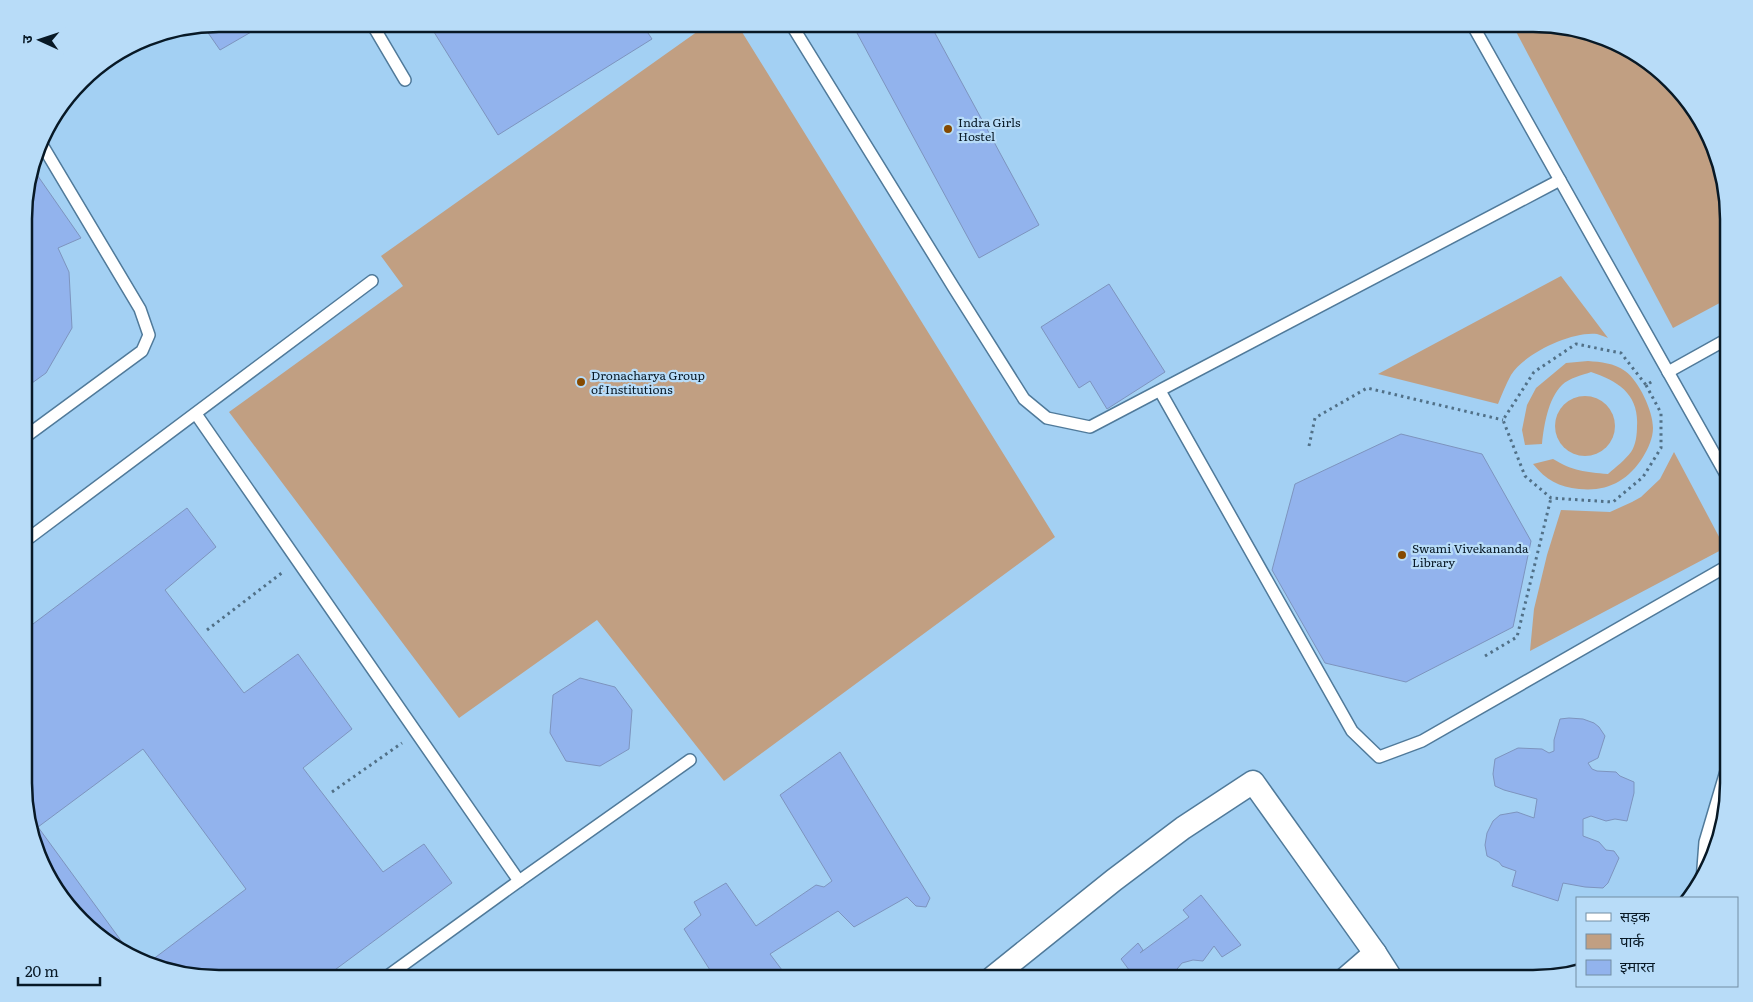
<svg xmlns="http://www.w3.org/2000/svg" width="1753" height="1002" font-family="Literata,'Noto Sans Devanagari',serif">
<style>
.green{fill:#c19f82}
.building{fill:#92b3ed;stroke:#7d94be}
.lines{fill:none;stroke-linecap:round;stroke-linejoin:round}
.lane-casing{stroke:#507a9a;stroke-width:14}
.street-casing{stroke:#507a9a;stroke-width:25}
.path{stroke:#517087;stroke-width:3;stroke-dasharray:2.5 4;stroke-linecap:butt}
.lane{stroke:#fff;stroke-width:11}
.street{stroke:#fff;stroke-width:22}
.poi-dot{fill:#854a01;stroke:#b8dcf8;stroke-width:2}
.labels{text-anchor:middle;dominant-baseline:central;stroke-width:4.5;stroke-linejoin:round;paint-order:stroke}
.poi-label{font-size:12px;fill:#081926;stroke:#b8dcf8;text-anchor:start}
.rim{fill:none;stroke:#081926;stroke-width:2.5}
</style>
<rect width="100%" height="100%" fill="#a3d0f3"/>
<g class="green">
<polygon points="708,24 737,24 1055,537 724,781 597,620 459,718 229,412 403,286 381,256"/>
<polygon points="1512,24 1533,24 1584,31 1631,50 1696,111 1719,157 1729,207 1729,298 1673,328"/>
<path d="M1561,276L1608,338C1605,337 1601,335 1597,334C1572,331 1525,353 1511,375C1506,384 1502,394 1498,404L1378,374Z"/>
<path d="M1588,361C1601,362 1614,363 1625,371C1639,381 1653,411 1653,428C1653,438 1648,449 1643,457C1628,481 1607,492 1579,489C1559,487 1546,480 1533,464L1553,459C1573,471 1585,472 1608,474C1616,467 1625,460 1631,452C1636,445 1637,434 1637,426C1639,395 1619,381 1591,372C1583,375 1569,378 1562,385C1548,399 1544,425 1542,444L1525,445L1522,430L1527,405L1536,388L1566,363Z"/>
<circle cx="1585" cy="426" r="30"/>
<polygon points="1674,452 1725,548 1530,651 1534,609 1547,555 1561,510 1610,512 1632,502 1641,497 1660,479"/>
</g>
<g class="building">
<polygon points="220,24 265,24 220,50 204,27"/>
<polygon points="429,24 642,24 652,39 498,135"/>
<polygon points="874,24 930,24 1039,225 979,258 857,33"/>
<polygon points="33,169 81,238 58,248 69,272 72,328 46,373 25,388 25,195"/>
<polygon points="1109,284 1165,372 1107,409 1090,381 1079,388 1041,327"/>
<polygon points="1401,434 1482,454 1531,541 1513,627 1406,682 1325,663 1272,570 1295,484"/>
<polygon points="187,508 216,547 165,590 244,693 298,654 352,729 303,768 383,872 424,844 452,883 324,978 220,978 169,971 148,963 246,889 143,749 38,827 133,957 122,952 57,891 25,807 25,630"/>
<polygon points="580,678 615,687 632,710 629,749 600,766 566,761 550,733 553,695"/>
<polygon points="1569,718 1583,719 1594,723 1599,727 1605,736 1598,758 1588,763 1592,769 1597,771 1616,772 1620,776 1634,782 1634,793 1627,821 1615,819 1606,821 1591,816 1583,819 1583,836 1599,842 1606,850 1614,851 1619,858 1608,883 1603,888 1585,887 1563,883 1558,901 1512,886 1516,871 1502,866 1499,862 1487,856 1485,845 1487,833 1493,821 1500,815 1517,812 1534,818 1537,799 1504,790 1495,786 1493,774 1495,759 1518,748 1542,749 1549,753 1554,751 1554,740 1560,719"/>
<polygon points="840,752 930,898 926,907 916,906 907,897 854,927 838,911 770,954 785,974 778,978 715,978 684,929 701,915 694,902 726,883 756,926 816,885 824,887 832,881 780,795"/>
<polygon points="1201,895 1241,945 1222,957 1214,946 1203,961 1193,960 1182,963 1173,974 1176,978 1135,978 1121,959 1138,943 1143,950 1140,953 1189,917 1183,910"/>
</g>
<g class="lines">
<g class="lane-casing">
<g id="lane">
<polyline points="372,24 405,80"/>
<polyline points="791,24 954,288 1024,399 1047,418 1090,427 1560,180"/>
<polyline points="1472,24 1729,480"/>
<polyline points="1668,372 1729,338"/>
<polyline points="1160,391 1352,731 1379,757 1422,741 1729,565"/>
<polyline points="196,414 519,881"/>
<polyline points="25,437 142,351 149,335 140,309 41,143"/>
<polyline points="25,541 372,281"/>
<polyline points="1702,881 1705,842 1729,761"/>
<polyline points="385,978 519,881 690,760"/>
</g>
</g>
<g class="street-casing">
<g id="street">
<polyline points="992,978 1114,880 1183,828 1253,782 1375,953 1391,978"/>
<polyline points="1346,978 1375,953"/>
</g>
</g>
<g class="path">
<polyline points="1646,385 1661,413 1661,448 1643,477 1613,502 1551,498 1525,476 1503,420 1534,372 1576,344 1621,353 1646,385 1653,381"/>
<polyline points="1309,446 1315,418 1367,388 1503,420"/>
<polyline points="207,630 283,572"/>
<polyline points="1485,656 1517,637 1551,498"/>
<polyline points="332,792 402,743"/>
</g>
<use href="#lane" class="lane"/>
<use href="#street" class="street"/>
</g>
<g class="poi-dot">
<circle cx="948" cy="129" r="5"/>
<circle cx="581" cy="382" r="5"/>
<circle cx="1402" cy="555" r="5"/>
</g>
<g class="labels">
<g class="poi-label">
<text x="958" y="122">Indra Girls<tspan x="958" dy="14">Hostel</tspan></text>
<text x="591" y="375">Dronacharya Group<tspan x="591" dy="14">of Institutions</tspan></text>
<text x="1412" y="548">Swami Vivekananda<tspan x="1412" dy="14">Library</tspan></text>
</g>
</g>
<path d="M0 0H1753V1002H0ZM219 32H1533A187 187 0 0 1 1720 219V783A187 187 0 0 1 1533 970H219A187 187 0 0 1 32 783V219A187 187 0 0 1 219 32Z" fill="#b8dcf8" fill-rule="evenodd"/>
<path class="rim" d="M219 32H1533A187 187 0 0 1 1720 219V783A187 187 0 0 1 1533 970H219A187 187 0 0 1 32 783V219A187 187 0 0 1 219 32Z"/>
<rect x="1576" y="897" width="162" height="90" fill="#b8dcf8" stroke="#728ea4"/>
<rect x="1586" y="913" width="25" height="8" fill="#ffffff" stroke="#728ea4"/>
<text x="1620" y="922" font-size="15" fill="#081926">सड़क</text>
<rect x="1586" y="934" width="25" height="15" fill="#c19f82" stroke="#728ea4"/>
<text x="1620" y="947" font-size="15" fill="#081926">पार्क</text>
<rect x="1586" y="960" width="25" height="15" fill="#92b3ed" stroke="#728ea4"/>
<text x="1620" y="972" font-size="15" fill="#081926">इमारत</text>
<g transform="translate(40 40) rotate(273)" stroke="#b8dcf8" stroke-width="4" paint-order="stroke">
<path d="M0-4L9 19L0 12L-9 19Z" fill="#081926"/>
<text y="-8" font-size="14" font-weight="bold" text-anchor="middle" fill="#081926">उ</text>
</g>
<path d="M18 977v8h82v-8" fill="none" stroke="#081926" stroke-width="2.5"/>
<text x="25" y="977" font-size="15" fill="#081926" stroke="#b8dcf8" stroke-width="4" paint-order="stroke">20 m</text>
</svg>
